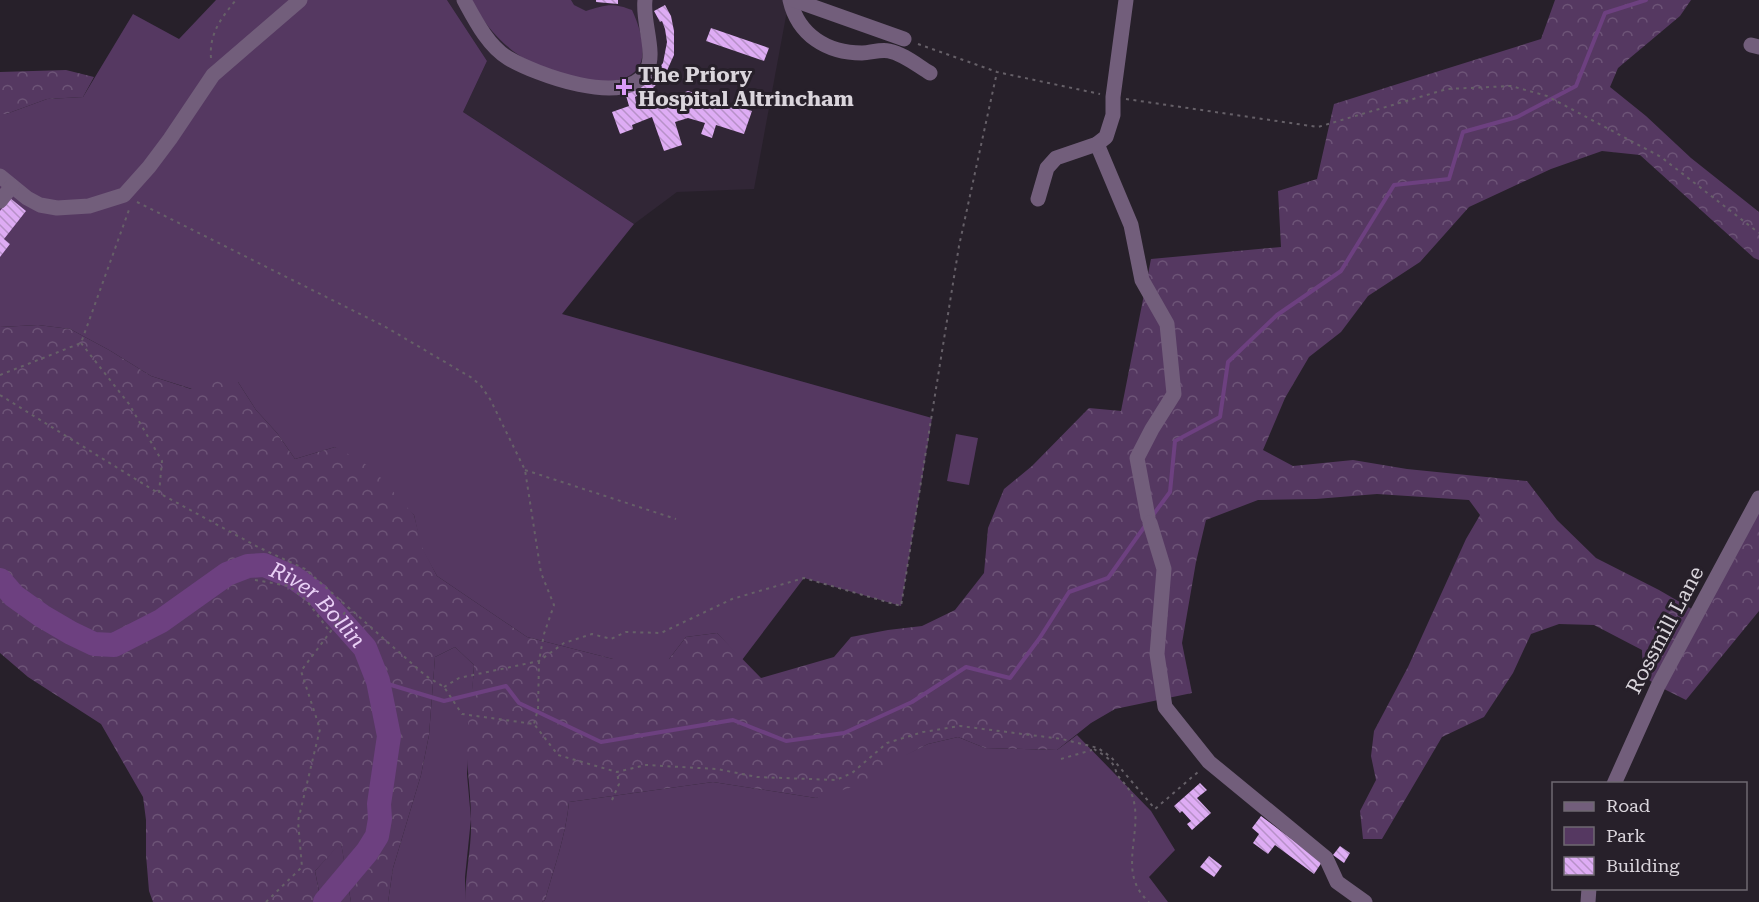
<svg xmlns="http://www.w3.org/2000/svg" width="1759" height="902" font-family="'Roboto Serif',serif">
<style>
.built{fill:#312636}
.green{fill:#553861}
.forest{fill:url(#forest-crowns)}
.lines{fill:none;stroke-linecap:round;stroke-linejoin:round}
.stream{stroke:#6d4080;stroke-width:4}
.river{stroke:#6d4080;stroke-width:24}
.building{fill:url(#building-back-hatch)}
.path{stroke:#666068;stroke-width:2;stroke-dasharray:3 4.5;stroke-linecap:butt}
.minor{stroke:#725e7b;stroke-width:15}
.poi-dot{fill:#da9af6;stroke:#27202a;stroke-width:2}
.labels{text-anchor:middle;dominant-baseline:central;stroke-width:6;stroke-linejoin:round;paint-order:stroke}
.poi-label{font-size:21px;font-weight:bold;fill:#dad5dc;stroke:#27202a;text-anchor:start}
.street-label{font-size:21px;fill:#dad5dc;stroke:#27202a}
.water-label{font-size:22px;font-style:italic;fill:#ead1f6;stroke:#27202a}
</style>
<defs>
<pattern id="forest-crowns" width="20" height="18" patternUnits="userSpaceOnUse" patternTransform="scale(1.5)"><rect width="20" height="18" fill="#553861"/><path d="M2 6a3 3 0 1 1 6 0M12 15a3 3 0 1 1 6 0" fill="none" stroke="#6d5477"/></pattern>
<pattern id="building-back-hatch" width="6" height="6" patternUnits="userSpaceOnUse" patternTransform="scale(1.5)"><rect width="6" height="6" fill="#deacf4"/><path d="M-1 5l2 2M0 0l6 6M5-1l2 2" fill="none" stroke="#b791c8"/></pattern>
</defs>
<rect width="100%" height="100%" fill="#27202a"/>
<polygon class="built" points="447,0 789,0 754,189 677,192 634,224 463,112 487,61"/>
<g class="green">
<polygon points="216,0 447,0 487,61 463,112 634,224 562,314 932,418 901,606 804,578 742,660 717,633 686,637 669,659 613,659 527,637 437,576 421,547 414,515 335,447 295,459 277,433 256,410 238,382 192,389 151,376 109,350 70,329 38,325 0,327 0,114 6,114 47,99 83,97 133,14 179,39"/>
<path d="M471,0H571L574,5L586,11C604,5 613,2 632,10C648,45 652,82 602,81C595,80 586,81 579,80C570,78 561,73 553,70C545,67 535,65 527,60C503,47 484,24 471,0Z"/>
<polygon points="956,434 978,438 969,485 947,481"/>
<polygon points="455,647 474,665 467,774 471,819 465,877 465,902 388,902 393,868 421,775 429,735 435,657"/>
<path d="M1077,735L1151,811L1175,850L1149,877L1168,902H542L545,900C554,868 566,835 569,802L713,782L816,798L928,744L958,737L985,748L1057,750Z"/>
<polygon points="341,842 351,902 321,902 315,871"/>
</g>
<g class="forest">
<path d="M1555,0H1691L1680,16L1618,68L1610,87L1646,116L1691,158L1759,212V260L1754,258L1640,155L1602,151L1551,169L1469,207L1420,262L1368,296L1341,332L1309,357L1285,398L1263,450L1293,466L1353,460L1407,469L1527,481L1557,520L1596,558L1659,590L1697,612L1759,498V611L1686,700L1658,686L1643,676L1642,650L1594,625L1559,624L1531,634L1513,673L1484,717L1442,737L1382,839H1363L1360,811L1376,780L1371,756L1374,731L1408,667L1466,539L1480,515L1469,500L1377,494L1316,499L1258,500L1206,520L1196,562L1182,643L1192,693L1115,709L1091,723L1057,750L985,748L958,737L928,744L895,761L856,786L816,798L713,782L569,802C566,835 554,868 545,900L542,902H465C465,874 472,846 471,819C471,792 466,766 467,740C468,715 473,690 474,665L455,647L435,657L429,735L421,775L393,868L388,902H351L341,843L315,871L321,902H153L149,891L146,855V820L143,797L101,724L28,677L0,653V327L38,325L70,329L109,350L151,376L191,389L208,376L238,382L256,410L277,433L295,459L335,447L363,462L381,478L414,515L422,547L437,576L527,637L613,659H669L686,637L717,633L761,678L834,657L851,637L888,630L922,626L955,610L984,573L988,528L1004,489L1032,466L1089,408L1121,411L1151,259L1281,247L1278,191L1317,179L1334,104L1541,39Z"/>
<polygon points="66,70 94,77 83,97 47,99 6,114 0,114 0,72"/>
</g>
<g class="lines">
<g class="stream">
<polyline points="1153,515 1170,492 1175,441 1220,417 1228,362 1277,315 1341,271 1394,185 1449,179 1463,132 1517,117 1576,86 1605,13 1646,0"/>
<polyline points="378,681 444,701 506,686 519,703 601,742 733,720 786,741 844,733 912,702 966,667 1010,678 1039,639 1069,592 1108,578 1145,526"/>
</g>
<path class="river" id="s1" d="M0,580L14,596L42,616L71,633L94,644L114,645L161,621L227,574L248,566L264,565L293,577L317,594L365,648L378,681L389,736L379,804L380,819L377,836L367,852L325,902"/>
</g>
<g class="building">
<polygon points="596,0 618,0 618,4 596,2"/>
<polygon points="665,5 671,16 674,31 674,55 665,75 653,88 635,97 636,103 663,92 665,99 688,91 752,111 744,134 716,125 712,138 701,134 705,123 688,118 675,122 682,145 664,151 652,117 632,125 633,129 620,134 612,112 629,106 625,92 643,85 652,77 663,63 667,42 665,29 662,21 660,22 654,11"/>
<polygon points="711,28 769,48 764,61 706,41"/>
<polygon points="10,198 26,211 4,239 10,244 0,257 0,211"/>
<polygon points="1200,783 1207,790 1197,798 1211,813 1192,830 1187,824 1191,821 1182,811 1180,813 1174,806"/>
<polygon points="1261,816 1322,862 1314,874 1275,845 1268,854 1253,843 1259,834 1252,828"/>
<polygon points="1340,846 1350,853 1344,863 1333,855"/>
<polygon points="1209,856 1222,866 1214,877 1200,867"/>
</g>
<g class="lines">
<g class="path">
<polyline points="918,44 997,72 1100,94"/>
<path d="M211,58C209,34 221,18 236,0"/>
<polyline points="1126,99 1318,127 1447,89 1511,86 1547,96 1661,157 1759,233"/>
<polyline points="137,202 384,326 472,378 481,386 490,399 525,470 541,573 554,605 544,634 539,661 538,709 534,724"/>
<polyline points="81,343 129,404 162,461 159,493 258,547 305,569 426,676 444,687 462,714 534,724 558,755 617,772 646,765 717,769 757,777 836,780 852,773 887,743 923,732 960,726 1062,739 1098,748 1111,757 1155,809 1198,772"/>
<polyline points="0,375 81,343 130,207"/>
<polyline points="0,395 158,493"/>
<polyline points="525,470 676,519"/>
<polyline points="255,580 289,586 307,601 330,632"/>
<polyline points="444,687 459,678 539,661 564,643 592,634 611,639 626,632 661,633 732,599 804,578 901,606 959,246 997,72"/>
<path d="M1094,749C1100,753 1108,757 1112,763C1115,767 1116,772 1118,776C1123,782 1129,788 1132,795C1145,831 1115,872 1149,902"/>
<polyline points="1061,759 1092,750"/>
<polyline points="612,800 619,784 617,772"/>
<polyline points="266,902 302,867 298,821 320,729 301,671 349,607"/>
</g>
<g class="minor">
<path d="M464,0C475,20 488,46 508,58C535,74 625,108 646,72C657,54 642,22 645,0"/>
<path d="M790,0C798,35 827,53 862,53C871,53 880,49 889,51C904,54 918,66 930,73"/>
<polyline points="794,0 904,39"/>
<polyline points="1751,45 1759,47"/>
<polyline points="1097,144 1131,225 1142,280 1167,324 1174,394 1152,429 1137,458 1148,517"/>
<polyline points="0,176 27,198 40,205 57,208 89,206 124,195 149,167 170,139 213,75 300,0"/>
<polyline points="1038,199 1047,168 1056,158 1097,144 1106,137 1113,115 1113,97 1126,0"/>
<polyline points="0,201 12,186"/>
<polyline points="1150,523 1164,569 1157,654 1165,707 1209,762 1326,858 1337,882 1365,902"/>
<polyline points="1614,784 1658,686 1759,498"/>
<polyline points="1588,902 1589,888"/>
</g>
</g>
<path class="poi-dot" d="M621 78h6v6h6v6h-6v6h-6v-6h-6v-6h6z"/>
<g class="labels">
<g class="poi-label">
<text x="638" y="75">The Priory<tspan x="638" dy="24">Hospital Altrincham</tspan></text>
</g>
<g class="street-label">
<text transform="translate(1665 630) rotate(-62)">Rossmill Lane</text>
</g>
<g class="water-label">
<text stroke="none"><textPath href="#s1" startOffset="375">River Bollin</textPath></text>
</g>
</g>
<rect x="1552" y="782" width="195" height="108" fill="#27202a" stroke="#6f6871" stroke-width="1.5"/>
<rect x="1564" y="802" width="30" height="9" fill="#725e7b" stroke="#6f6871" stroke-width="1.5"/>
<text x="1606" y="812" font-size="18" fill="#dad5dc">Road</text>
<rect x="1564" y="827" width="30" height="18" fill="#553861" stroke="#6f6871" stroke-width="1.5"/>
<text x="1606" y="842" font-size="18" fill="#dad5dc">Park</text>
<rect x="1564" y="857" width="30" height="18" fill="url(#building-back-hatch)" stroke="#6f6871" stroke-width="1.5"/>
<text x="1606" y="872" font-size="18" fill="#dad5dc">Building</text>
</svg>
